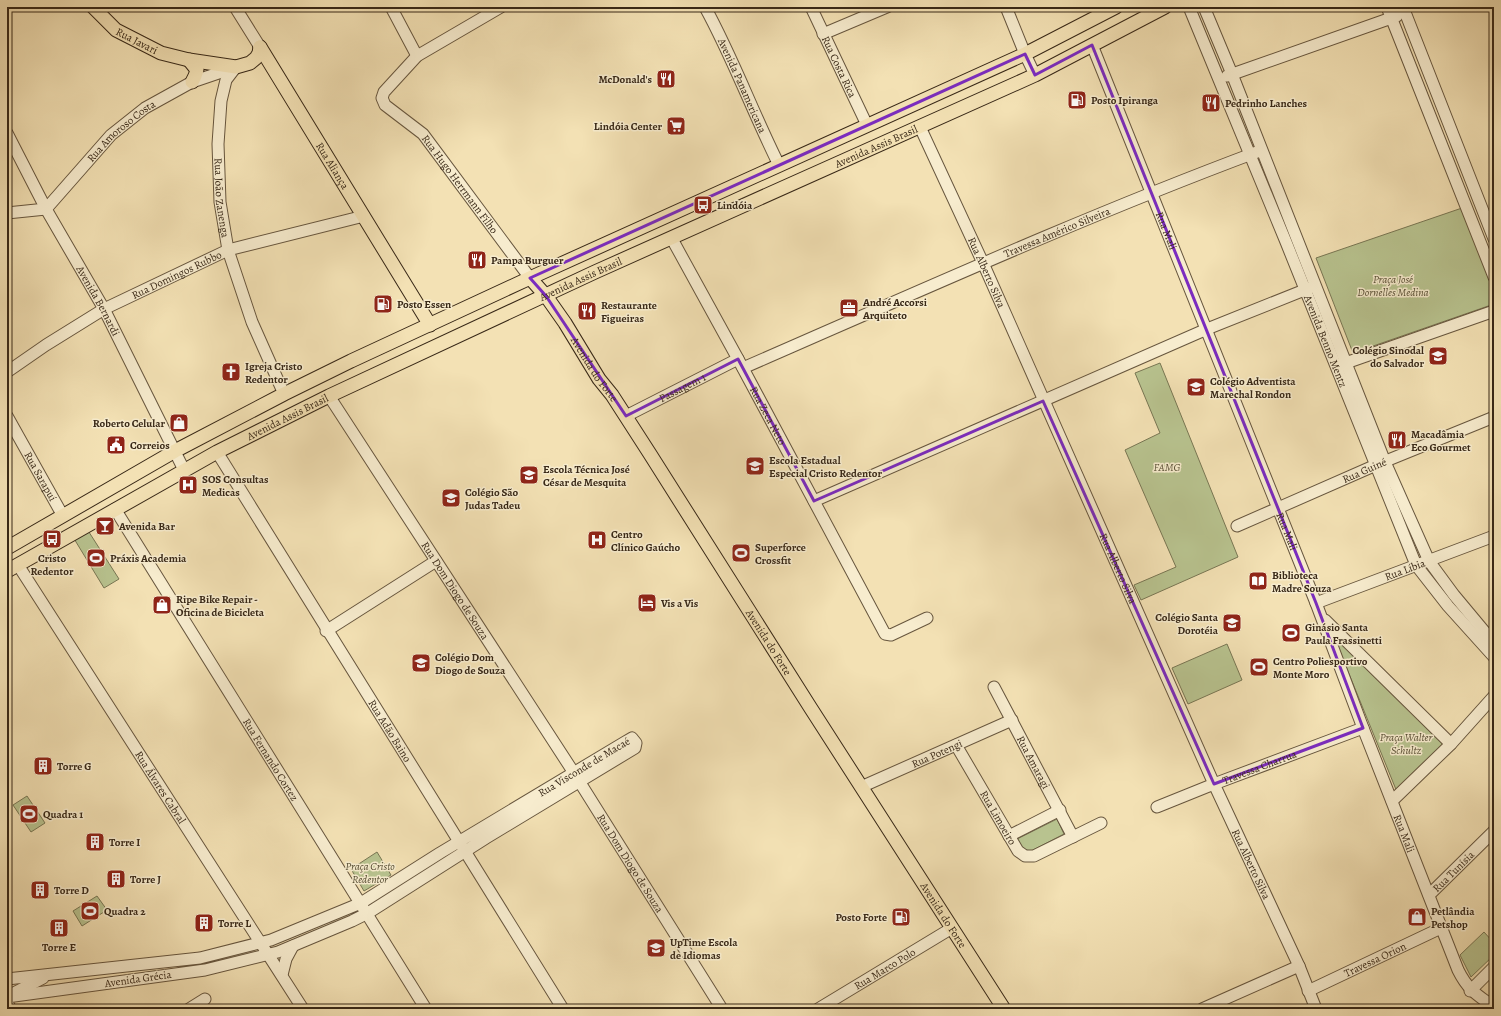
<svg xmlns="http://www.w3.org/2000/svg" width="1501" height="1016" font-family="Alegreya,serif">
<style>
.green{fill:#b8c38f;stroke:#787653}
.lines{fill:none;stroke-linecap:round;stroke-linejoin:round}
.minor-casing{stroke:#67563e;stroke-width:13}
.major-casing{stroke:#382817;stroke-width:15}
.minor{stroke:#f7ecce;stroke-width:11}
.major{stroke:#f3e1b4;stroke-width:13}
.marked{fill:none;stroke:#7b2cbf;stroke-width:3;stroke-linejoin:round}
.labels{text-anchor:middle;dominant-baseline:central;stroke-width:3;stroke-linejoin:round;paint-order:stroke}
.street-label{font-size:11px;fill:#382817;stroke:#f7ecce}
.poi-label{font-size:11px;font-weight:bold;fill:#382817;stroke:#f7ecce;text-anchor:start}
.park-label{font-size:11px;font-style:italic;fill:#584f35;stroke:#f7ecce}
</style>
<rect width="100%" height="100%" fill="#f3e1b4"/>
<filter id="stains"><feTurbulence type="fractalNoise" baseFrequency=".005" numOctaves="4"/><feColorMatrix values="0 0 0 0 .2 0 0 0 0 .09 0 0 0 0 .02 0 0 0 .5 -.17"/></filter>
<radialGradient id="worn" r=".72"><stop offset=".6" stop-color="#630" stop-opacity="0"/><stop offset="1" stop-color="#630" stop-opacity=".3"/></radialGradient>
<g class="green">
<polygon points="1462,208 1494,288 1494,304 1353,353 1316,258"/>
<polygon points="1160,363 1238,557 1141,600 1134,585 1176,567 1125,450 1160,433 1135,373"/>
<polygon points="87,529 119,579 104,588 73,537"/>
<polygon points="1332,632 1444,744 1397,792"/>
<polygon points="1227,644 1242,680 1188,704 1172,668"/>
<polygon points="27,796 45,823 31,832 13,805"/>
<polygon points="1057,819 1064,834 1031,851 1021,849 1015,840"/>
<polygon points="377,852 391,875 364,891 351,869"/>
<polygon points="97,896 107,910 82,926 73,911"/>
<polygon points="1484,932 1494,943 1494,955 1471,977 1460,955"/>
</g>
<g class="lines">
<g class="minor-casing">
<g id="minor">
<polyline points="235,7 260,47"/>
<polyline points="391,7 417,56"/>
<path id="s1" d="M501,7L417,56L384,92L382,98L385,105L423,134L530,278"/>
<path id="s2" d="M705,7C733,58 753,113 779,165"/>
<path id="s3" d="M811,7L867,125"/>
<polyline points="1006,7 1025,54 1035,75"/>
<path id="s4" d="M1189,7L1286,242L1416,565L1448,606L1494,657"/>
<polyline points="1204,7 1232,74 1385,462 1429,561 1454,595 1494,643"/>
<polyline points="1387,7 1494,277"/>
<polyline points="1403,7 1494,239"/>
<polyline points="823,34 887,7"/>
<path id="s5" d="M1092,45L1316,603L1363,728L1458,970C1468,990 1476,994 1494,1007"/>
<path id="s6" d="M236,67L226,80L221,101L218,144L220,202L228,250L252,322L284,394"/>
<polyline points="1227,76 1397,16"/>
<path id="s7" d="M920,127L983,263L1214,784L1299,966L1316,1009"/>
<path id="s8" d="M7,133L46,209L104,309L184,470"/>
<path id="s9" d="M7,213L46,209L111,135L145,108L192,82L236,67"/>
<path id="s10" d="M672,239L738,359L885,634L891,635L927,618"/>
<polyline points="1340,365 1494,311"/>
<path id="s11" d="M743,368C913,294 1083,217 1257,152"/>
<path id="s12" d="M7,372L46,345L104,309L228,250L364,216"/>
<path id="s13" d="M329,396L574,773L722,1009"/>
<path id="s14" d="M7,416L63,516"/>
<path id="s15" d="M626,416L738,359"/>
<path id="s16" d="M217,452L563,1009"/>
<polyline points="814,501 1207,329 1312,287"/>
<path id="s17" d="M115,509L426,1009"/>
<path id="s18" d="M1237,526L1376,465L1494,417"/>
<path id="s19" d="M18,565L303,1009"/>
<path id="s20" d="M1316,603L1494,536"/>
<polyline points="1325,620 1451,744"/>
<polyline points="326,631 436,561"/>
<path id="s21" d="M994,687L1073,837"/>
<path id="s22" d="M956,745L1018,851L1025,856H1034L1101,823"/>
<path id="s23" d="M861,787L1012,720"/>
<polyline points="1392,801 1451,744 1494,696"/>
<path id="s24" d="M1157,807L1214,784L1363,728"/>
<polyline points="1009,836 1060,810"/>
<path id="s25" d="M1429,895L1494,831"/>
<polyline points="282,975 286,959 293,946"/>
<path id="s26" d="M7,979L200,958L271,940L361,903L440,853L625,742L632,738L636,743L635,748L486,838L368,913L352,921L278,952L205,970L7,997"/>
<path id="s27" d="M1308,991L1441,928"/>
<polyline points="1470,991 1494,967"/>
<polyline points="12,994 43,978"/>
<polyline points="7,1003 11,1009"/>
<polyline points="189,1009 205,999"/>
<path id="s28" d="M818,1009L952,928"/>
<polyline points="1202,1009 1299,966"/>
</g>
</g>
<g class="major-casing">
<g id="major">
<path id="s29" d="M93,7L116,30L161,53L189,60L236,67L250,63L256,58L259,53L260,47"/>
<path id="s30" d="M260,47L430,325"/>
<polyline points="189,60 197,70 195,76 192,82"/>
<path id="s31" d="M530,278L546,296L565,323L599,379L612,395L650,454L810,707L1004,1009"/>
<polyline points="7,548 175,451 284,394 351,361 530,278 1025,54 1116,7"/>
<path id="s32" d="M7,571L217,452L329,396L595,272L1035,75L1165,7"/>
</g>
</g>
<use href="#minor" class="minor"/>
<use href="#major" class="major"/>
</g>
<path class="marked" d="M1092,45L1316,603L1363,728L1214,784L1043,401L814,501L738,359L626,416L546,296L530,278L1025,54L1035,75Z"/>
<defs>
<g id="restaurant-square" transform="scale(1)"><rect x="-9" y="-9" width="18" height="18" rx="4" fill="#8f2418" stroke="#f7ecce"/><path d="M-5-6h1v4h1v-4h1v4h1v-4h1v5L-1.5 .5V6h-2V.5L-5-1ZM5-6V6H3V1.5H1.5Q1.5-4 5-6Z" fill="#fff"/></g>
<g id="fuel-square" transform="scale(1)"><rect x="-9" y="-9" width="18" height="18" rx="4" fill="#8f2418" stroke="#f7ecce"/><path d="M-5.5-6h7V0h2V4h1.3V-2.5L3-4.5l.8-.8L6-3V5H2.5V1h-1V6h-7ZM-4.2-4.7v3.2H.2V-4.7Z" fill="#fff"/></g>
<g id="supermarket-square" transform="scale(1)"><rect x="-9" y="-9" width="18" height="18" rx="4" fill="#8f2418" stroke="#f7ecce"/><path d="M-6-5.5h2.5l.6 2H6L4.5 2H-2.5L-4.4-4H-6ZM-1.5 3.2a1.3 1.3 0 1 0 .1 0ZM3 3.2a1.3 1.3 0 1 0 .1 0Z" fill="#fff"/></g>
<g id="bus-square" transform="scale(1)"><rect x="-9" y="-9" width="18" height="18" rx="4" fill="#8f2418" stroke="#f7ecce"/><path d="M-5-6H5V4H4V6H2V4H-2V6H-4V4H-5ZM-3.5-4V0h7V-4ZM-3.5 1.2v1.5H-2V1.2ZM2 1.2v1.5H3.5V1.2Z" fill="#fff"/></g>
<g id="office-square" transform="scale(1)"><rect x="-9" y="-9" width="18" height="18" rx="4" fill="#8f2418" stroke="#f7ecce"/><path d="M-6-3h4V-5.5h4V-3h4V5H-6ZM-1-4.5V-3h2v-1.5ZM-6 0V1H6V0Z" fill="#fff"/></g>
<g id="school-square" transform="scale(1)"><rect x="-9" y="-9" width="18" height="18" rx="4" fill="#8f2418" stroke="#f7ecce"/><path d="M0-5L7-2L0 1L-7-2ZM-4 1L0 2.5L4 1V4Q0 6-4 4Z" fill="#fff"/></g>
<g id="church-square" transform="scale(1)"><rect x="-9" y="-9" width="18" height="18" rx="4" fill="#8f2418" stroke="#f7ecce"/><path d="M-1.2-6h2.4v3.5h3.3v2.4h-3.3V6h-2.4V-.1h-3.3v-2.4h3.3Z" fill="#fff"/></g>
<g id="shop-square" transform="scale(1)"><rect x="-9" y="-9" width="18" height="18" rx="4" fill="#8f2418" stroke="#f7ecce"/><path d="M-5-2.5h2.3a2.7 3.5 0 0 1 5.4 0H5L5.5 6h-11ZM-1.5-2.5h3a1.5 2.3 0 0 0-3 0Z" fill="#fff"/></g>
<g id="civic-square" transform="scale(1)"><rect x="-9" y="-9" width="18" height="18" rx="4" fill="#8f2418" stroke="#f7ecce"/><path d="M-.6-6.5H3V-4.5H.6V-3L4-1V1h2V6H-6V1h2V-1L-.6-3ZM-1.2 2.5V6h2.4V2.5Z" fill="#fff"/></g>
<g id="hospital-square" transform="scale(1)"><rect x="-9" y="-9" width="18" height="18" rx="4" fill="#8f2418" stroke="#f7ecce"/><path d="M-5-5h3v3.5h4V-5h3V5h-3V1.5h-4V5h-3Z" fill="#fff"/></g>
<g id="bar-square" transform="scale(1)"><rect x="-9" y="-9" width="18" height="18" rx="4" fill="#8f2418" stroke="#f7ecce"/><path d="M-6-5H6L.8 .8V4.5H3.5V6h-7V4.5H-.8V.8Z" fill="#fff"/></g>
<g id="stadium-square" transform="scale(1)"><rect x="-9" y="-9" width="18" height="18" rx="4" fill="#8f2418" stroke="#f7ecce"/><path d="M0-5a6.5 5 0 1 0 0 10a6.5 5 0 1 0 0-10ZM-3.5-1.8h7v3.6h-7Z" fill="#fff"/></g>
<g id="library-square" transform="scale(1)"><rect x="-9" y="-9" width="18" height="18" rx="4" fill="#8f2418" stroke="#f7ecce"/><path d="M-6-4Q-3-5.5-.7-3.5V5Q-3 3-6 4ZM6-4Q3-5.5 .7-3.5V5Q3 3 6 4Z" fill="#fff"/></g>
<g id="hotel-square" transform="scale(1)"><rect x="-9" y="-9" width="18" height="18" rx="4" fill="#8f2418" stroke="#f7ecce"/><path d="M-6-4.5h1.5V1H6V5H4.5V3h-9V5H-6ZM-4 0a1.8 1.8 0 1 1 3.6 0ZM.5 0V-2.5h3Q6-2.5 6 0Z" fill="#fff"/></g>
<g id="building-square" transform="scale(1)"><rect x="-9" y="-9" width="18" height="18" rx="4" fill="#8f2418" stroke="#f7ecce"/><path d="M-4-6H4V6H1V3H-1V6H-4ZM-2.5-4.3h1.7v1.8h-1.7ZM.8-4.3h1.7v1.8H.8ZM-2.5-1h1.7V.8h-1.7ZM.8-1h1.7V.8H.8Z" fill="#fff"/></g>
</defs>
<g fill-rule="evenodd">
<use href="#restaurant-square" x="666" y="79"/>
<use href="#fuel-square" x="1077" y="100"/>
<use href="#restaurant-square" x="1211" y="103"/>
<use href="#supermarket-square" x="676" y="126"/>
<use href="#bus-square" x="703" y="205"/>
<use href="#restaurant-square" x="477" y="260"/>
<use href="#fuel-square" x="383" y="304"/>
<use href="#office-square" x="849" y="308"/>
<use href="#restaurant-square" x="587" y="311"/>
<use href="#school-square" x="1438" y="356"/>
<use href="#church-square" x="231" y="372"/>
<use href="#school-square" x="1196" y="387"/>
<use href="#shop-square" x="179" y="423"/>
<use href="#restaurant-square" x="1397" y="440"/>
<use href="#civic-square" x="116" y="445"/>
<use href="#school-square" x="755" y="466"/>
<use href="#school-square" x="529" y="475"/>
<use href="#hospital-square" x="188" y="485"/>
<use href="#school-square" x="451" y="498"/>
<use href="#bar-square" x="105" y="526"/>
<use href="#bus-square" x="52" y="539"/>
<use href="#hospital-square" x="597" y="540"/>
<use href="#stadium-square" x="741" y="553"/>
<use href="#stadium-square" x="96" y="558"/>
<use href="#library-square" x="1258" y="581"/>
<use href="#hotel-square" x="647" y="603"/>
<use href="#shop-square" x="162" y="605"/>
<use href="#school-square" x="1232" y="623"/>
<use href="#stadium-square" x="1291" y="633"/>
<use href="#school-square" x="421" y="663"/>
<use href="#stadium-square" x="1259" y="667"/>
<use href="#building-square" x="43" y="766"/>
<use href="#stadium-square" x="29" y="814"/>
<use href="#building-square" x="95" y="842"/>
<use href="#building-square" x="116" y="879"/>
<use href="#building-square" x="40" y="890"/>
<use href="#stadium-square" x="90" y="911"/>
<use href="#fuel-square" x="901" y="917"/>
<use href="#shop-square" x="1417" y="917"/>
<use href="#building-square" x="204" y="923"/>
<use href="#building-square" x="59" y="928"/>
<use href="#school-square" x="656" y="948"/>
</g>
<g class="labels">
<g class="street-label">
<text stroke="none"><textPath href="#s29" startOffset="56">Rua Javari</textPath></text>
<text stroke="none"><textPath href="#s3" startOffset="66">Rua Costa Rica</textPath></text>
<text stroke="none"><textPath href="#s2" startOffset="87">Avenida Panamericana</textPath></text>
<text stroke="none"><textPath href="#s9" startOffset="148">Rua Amoroso Costa</textPath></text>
<text stroke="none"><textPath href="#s32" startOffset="968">Avenida Assis Brasil</textPath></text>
<text stroke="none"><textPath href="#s30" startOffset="139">Rua Aliança</textPath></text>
<text stroke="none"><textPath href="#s1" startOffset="270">Rua Hugo Herrmann Filho</textPath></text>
<text stroke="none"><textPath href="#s6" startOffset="135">Rua João Zanenga</textPath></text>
<text stroke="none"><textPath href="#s5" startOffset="200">Rua Mali</textPath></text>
<text stroke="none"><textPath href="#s11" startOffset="342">Travessa Américo Silveira</textPath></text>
<text stroke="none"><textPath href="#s7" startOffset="160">Rua Alberto Silva</textPath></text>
<text stroke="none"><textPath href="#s12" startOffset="196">Rua Domingos Rubbo</textPath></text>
<text stroke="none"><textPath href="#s32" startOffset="644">Avenida Assis Brasil</textPath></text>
<text stroke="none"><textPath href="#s8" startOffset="191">Avenida Bernardi</textPath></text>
<text stroke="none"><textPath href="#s4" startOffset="361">Avenida Benno Mentz</textPath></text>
<text stroke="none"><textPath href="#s31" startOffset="112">Avenida do Forte</textPath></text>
<text stroke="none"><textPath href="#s15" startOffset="63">Passagem 1</textPath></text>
<text stroke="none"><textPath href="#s10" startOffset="201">Rua Zeca Neto</textPath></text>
<text stroke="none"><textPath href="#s32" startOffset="320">Avenida Assis Brasil</textPath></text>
<text stroke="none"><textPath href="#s18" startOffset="139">Rua Guiné</textPath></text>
<text stroke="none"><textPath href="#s14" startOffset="69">Rua Sarapuí</textPath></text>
<text stroke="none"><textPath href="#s5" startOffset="524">Rua Mali</textPath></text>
<text stroke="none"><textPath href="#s7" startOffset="484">Rua Alberto Silva</textPath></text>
<text stroke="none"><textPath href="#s20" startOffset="95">Rua Líbia</textPath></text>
<text stroke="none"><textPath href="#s13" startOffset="232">Rua Dom Diogo de Souza</textPath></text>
<text stroke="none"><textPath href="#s31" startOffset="436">Avenida do Forte</textPath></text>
<text stroke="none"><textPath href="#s16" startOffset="328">Rua Adão Baino</textPath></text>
<text stroke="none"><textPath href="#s23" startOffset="83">Rua Potengi</textPath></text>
<text stroke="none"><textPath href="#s17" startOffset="295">Rua Fernando Cortez</textPath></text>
<text stroke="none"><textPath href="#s21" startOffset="85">Rua Amaragi</textPath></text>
<text stroke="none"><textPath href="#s24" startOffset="110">Travessa Charrua</textPath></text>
<text stroke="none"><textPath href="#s26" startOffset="626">Rua Visconde de Macaé</textPath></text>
<text stroke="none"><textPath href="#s19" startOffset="264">Rua Álvares Cabral</textPath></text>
<text stroke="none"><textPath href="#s22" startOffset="84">Rua Limoeiro</textPath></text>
<text stroke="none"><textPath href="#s5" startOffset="848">Rua Mali</textPath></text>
<text stroke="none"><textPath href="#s13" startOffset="556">Rua Dom Diogo de Souza</textPath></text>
<text stroke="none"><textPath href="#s7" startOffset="808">Rua Alberto Silva</textPath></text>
<text stroke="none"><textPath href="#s25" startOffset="34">Rua Tunísia</textPath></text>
<text stroke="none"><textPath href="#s31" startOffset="760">Avenida do Forte</textPath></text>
<text stroke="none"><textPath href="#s27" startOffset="74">Travessa Orion</textPath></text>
<text stroke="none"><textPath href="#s28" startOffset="78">Rua Marco Polo</textPath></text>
<text transform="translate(138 979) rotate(-8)">Avenida Grécia</text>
</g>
<g class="poi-label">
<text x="652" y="79" text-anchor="end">McDonald's</text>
<text x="1091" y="100">Posto Ipiranga</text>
<text x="1225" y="103">Pedrinho Lanches</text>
<text x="662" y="126" text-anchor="end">Lindóia Center</text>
<text x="717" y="205">Lindóia</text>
<text x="491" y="260">Pampa Burguer</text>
<text x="863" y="302">André Accorsi<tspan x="863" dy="13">Arquiteto</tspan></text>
<text x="397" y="304">Posto Essen</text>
<text x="601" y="305">Restaurante<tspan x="601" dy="13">Figueiras</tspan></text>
<text x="1424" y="350" text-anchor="end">Colégio Sinodal<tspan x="1424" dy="13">do Salvador</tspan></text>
<text x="245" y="366">Igreja Cristo<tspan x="245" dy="13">Redentor</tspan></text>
<text x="1210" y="381">Colégio Adventista<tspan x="1210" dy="13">Marechal Rondon</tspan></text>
<text x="165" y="423" text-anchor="end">Roberto Celular</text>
<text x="1411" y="434">Macadâmia<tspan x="1411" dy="13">Eco Gourmet</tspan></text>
<text x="130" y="445">Correios</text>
<text x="769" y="460">Escola Estadual<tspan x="769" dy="13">Especial Cristo Redentor</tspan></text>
<text x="543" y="469">Escola Técnica José<tspan x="543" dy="13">César de Mesquita</tspan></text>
<text x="202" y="479">SOS Consultas<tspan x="202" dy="13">Medicas</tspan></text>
<text x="465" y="492">Colégio São<tspan x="465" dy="13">Judas Tadeu</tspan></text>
<text x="119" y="526">Avenida Bar</text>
<text x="611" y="534">Centro<tspan x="611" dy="13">Clínico Gaúcho</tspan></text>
<text x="755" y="547">Superforce<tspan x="755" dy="13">Crossfit</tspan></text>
<text x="52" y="558" text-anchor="middle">Cristo<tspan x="52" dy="13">Redentor</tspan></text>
<text x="110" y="558">Práxis Academia</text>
<text x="1272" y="575">Biblioteca<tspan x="1272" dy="13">Madre Souza</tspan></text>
<text x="176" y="599">Ripe Bike Repair -<tspan x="176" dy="13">Oficina de Bicicleta</tspan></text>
<text x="661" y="603">Vis a Vis</text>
<text x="1218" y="617" text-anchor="end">Colégio Santa<tspan x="1218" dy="13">Dorotéia</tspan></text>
<text x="1305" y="627">Ginásio Santa<tspan x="1305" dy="13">Paula Frassinetti</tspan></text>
<text x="435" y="657">Colégio Dom<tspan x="435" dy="13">Diogo de Souza</tspan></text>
<text x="1273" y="661">Centro Poliesportivo<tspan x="1273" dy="13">Monte Moro</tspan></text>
<text x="57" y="766">Torre G</text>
<text x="43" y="814">Quadra 1</text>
<text x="109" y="842">Torre I</text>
<text x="130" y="879">Torre J</text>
<text x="54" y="890">Torre D</text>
<text x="104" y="911">Quadra 2</text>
<text x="1431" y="911">Petlândia<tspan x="1431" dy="13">Petshop</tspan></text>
<text x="887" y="917" text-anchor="end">Posto Forte</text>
<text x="218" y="923">Torre L</text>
<text x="670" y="942">UpTime Escola<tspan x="670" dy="13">de Idiomas</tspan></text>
<text x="59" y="947" text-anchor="middle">Torre E</text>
</g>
<g class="park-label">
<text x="1393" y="279">Praça José<tspan x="1393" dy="13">Dornelles Medina</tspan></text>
<text x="1167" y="467">FAMG</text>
<text x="1406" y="737">Praça Walter<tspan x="1406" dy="13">Schultz</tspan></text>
<text x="370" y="866">Praça Cristo<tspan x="370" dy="13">Redentor</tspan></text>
</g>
</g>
<rect width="1501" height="1016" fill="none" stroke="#f3e1b4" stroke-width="24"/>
<rect x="8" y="8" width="1485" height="1000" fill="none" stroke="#382817" stroke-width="2"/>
<rect x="12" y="12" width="1477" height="992" fill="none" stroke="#382817"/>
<rect width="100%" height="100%" filter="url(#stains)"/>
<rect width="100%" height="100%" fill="url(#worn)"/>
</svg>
